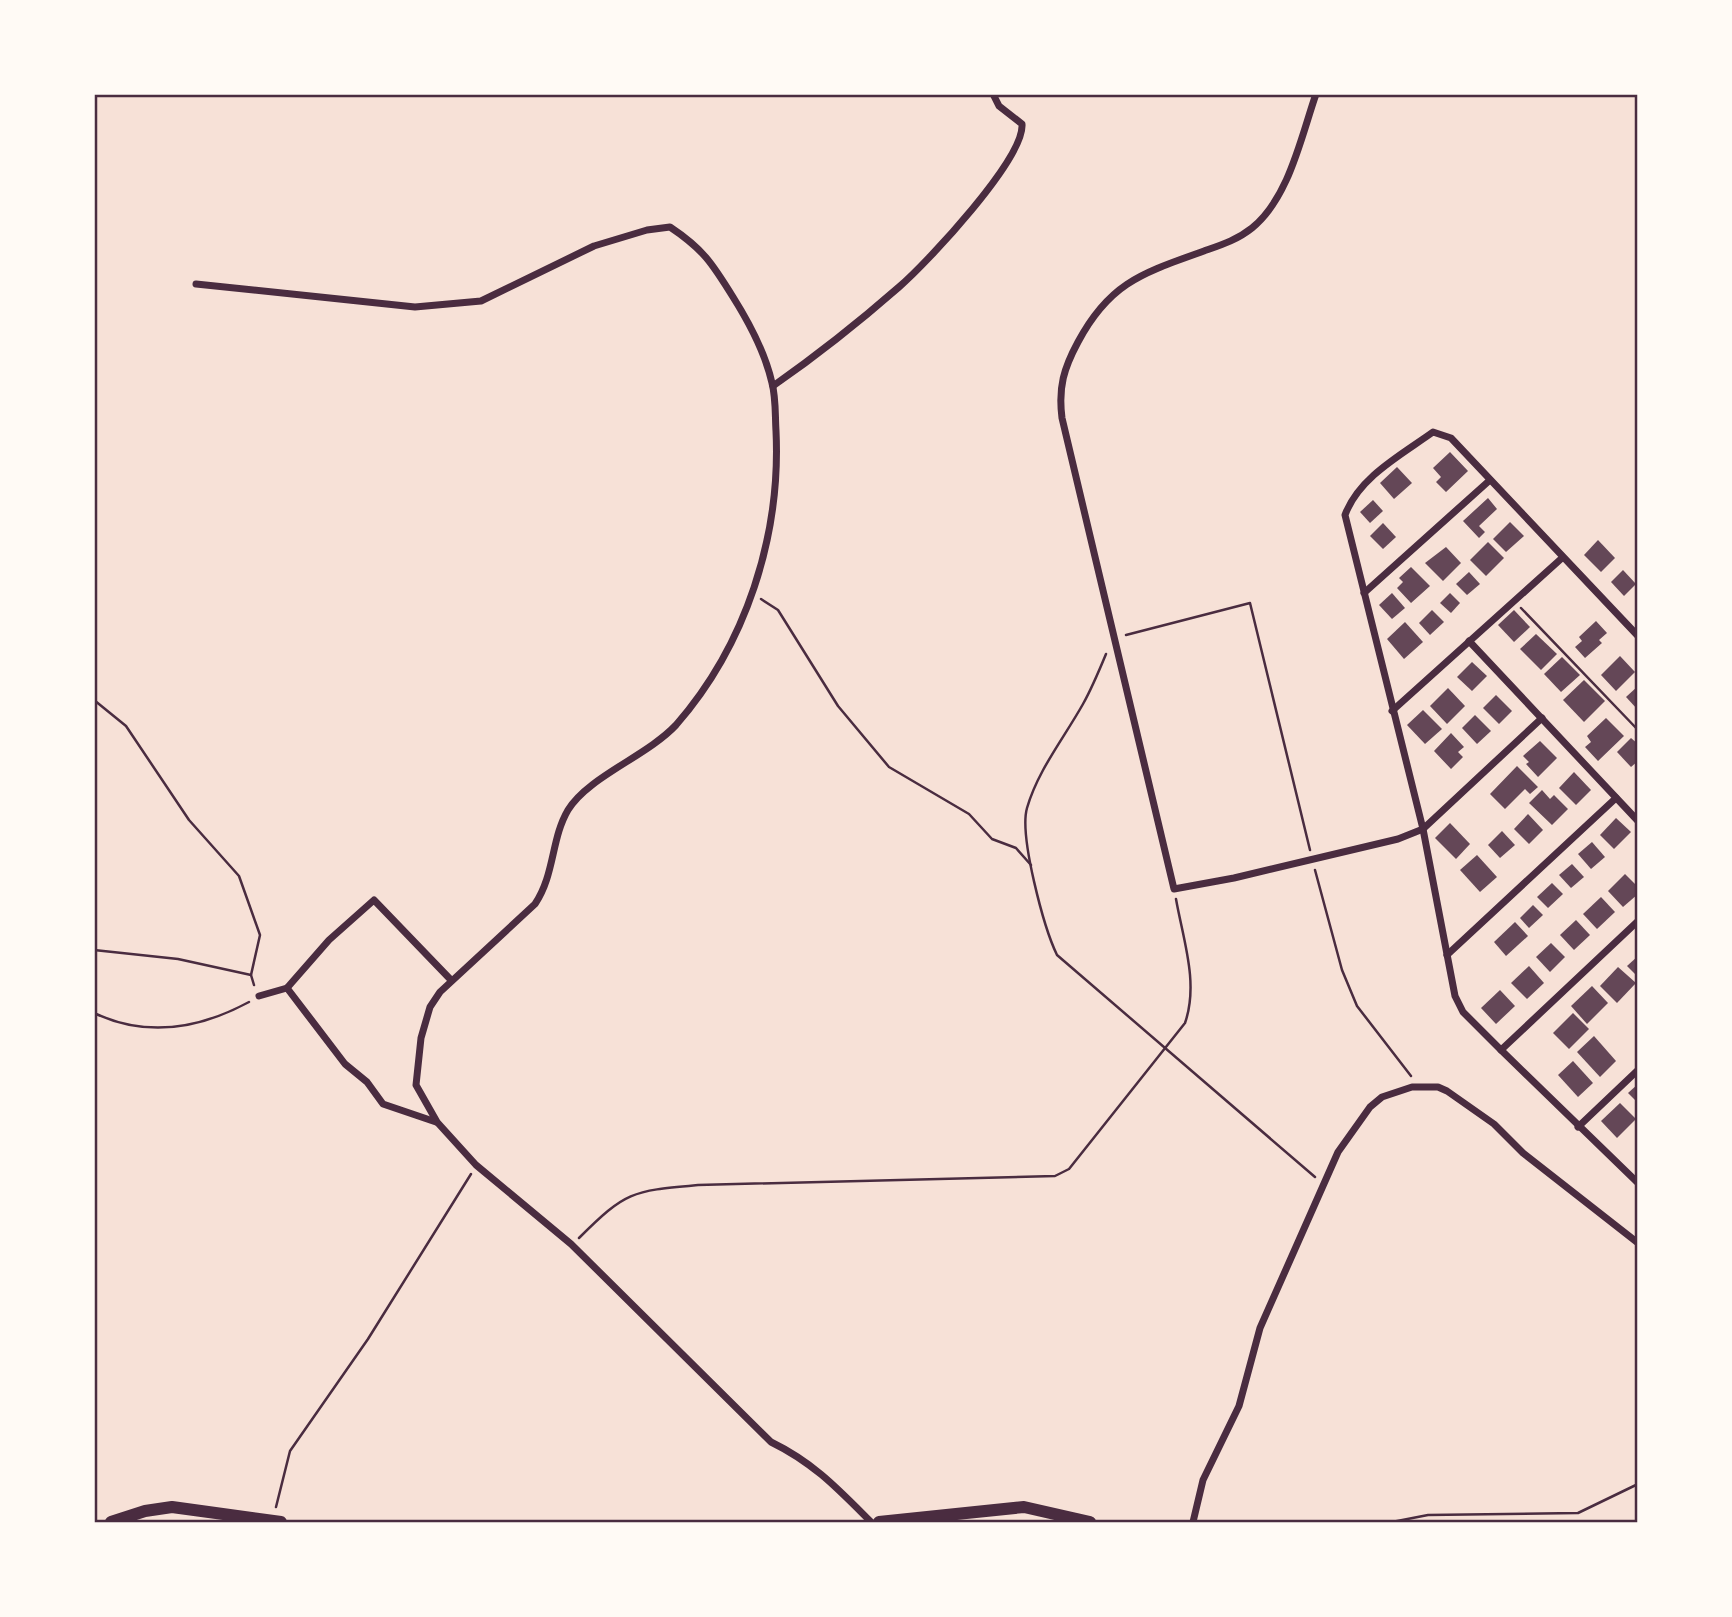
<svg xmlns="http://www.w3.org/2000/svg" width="1732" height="1617" font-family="Rubik,sans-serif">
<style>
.building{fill:#644757}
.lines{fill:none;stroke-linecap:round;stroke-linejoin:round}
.path{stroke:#4a2c40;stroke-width:2.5}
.minor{stroke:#4a2c40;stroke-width:7}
.secondary{stroke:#4a2c40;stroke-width:12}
.neatline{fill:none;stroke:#4a2c40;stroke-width:2.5}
</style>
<rect width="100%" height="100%" fill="#f7e1d7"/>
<g class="building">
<polygon points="1450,452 1468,471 1446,492 1436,482 1441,477 1433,468"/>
<polygon points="1397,467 1412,483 1394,499 1380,483"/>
<polygon points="1488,498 1497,509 1479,526 1485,532 1479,538 1463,521"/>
<polygon points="1373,500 1383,511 1370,523 1360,512"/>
<polygon points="1510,522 1524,536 1506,552 1493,539"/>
<polygon points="1383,523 1396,537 1383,549 1370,536"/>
<polygon points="1598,540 1615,558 1601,572 1584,555"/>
<polygon points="1488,542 1504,558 1486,576 1470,560"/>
<polygon points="1446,547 1461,563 1443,581 1425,563"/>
<polygon points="1411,567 1430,586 1411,603 1397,588 1403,582 1399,578"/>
<polygon points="1623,570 1636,584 1624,596 1611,582"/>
<polygon points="1469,572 1480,584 1467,595 1456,584"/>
<polygon points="1392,593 1405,608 1392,619 1379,605"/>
<polygon points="1450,593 1460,603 1451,613 1440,603"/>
<polygon points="1432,610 1444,622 1430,635 1419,623"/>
<polygon points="1514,610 1530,627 1514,642 1498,625"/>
<polygon points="1596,621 1607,633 1599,640 1602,643 1585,658 1575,647 1582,641 1579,637"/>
<polygon points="1405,622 1423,642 1404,659 1387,639"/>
<polygon points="1536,634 1557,654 1541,670 1520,649"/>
<polygon points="1620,656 1635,672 1616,691 1601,675"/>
<polygon points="1562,657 1580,675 1561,692 1544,674"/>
<polygon points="1472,662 1487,676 1472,691 1457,677"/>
<polygon points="1584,680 1605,701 1584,722 1563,700"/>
<polygon points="1638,686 1638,710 1626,697"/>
<polygon points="1448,688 1465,706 1447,724 1430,706"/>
<polygon points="1496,695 1512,711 1499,724 1483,708"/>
<polygon points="1423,710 1442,729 1425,744 1407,725"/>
<polygon points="1475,715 1491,731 1477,744 1462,728"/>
<polygon points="1606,718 1624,736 1598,761 1585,747 1591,742 1587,736"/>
<polygon points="1451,733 1464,747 1458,752 1463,757 1451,769 1434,751"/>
<polygon points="1631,738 1638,744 1638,761 1631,767 1617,752"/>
<polygon points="1540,741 1557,758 1538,777 1526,764 1529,762 1523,756"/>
<polygon points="1517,766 1538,787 1530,794 1525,789 1505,809 1490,794"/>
<polygon points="1574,772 1591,790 1576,805 1559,788"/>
<polygon points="1542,790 1550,799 1554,795 1568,809 1552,825 1529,803"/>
<polygon points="1528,814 1543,830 1529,844 1514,829"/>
<polygon points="1616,818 1631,832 1614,849 1600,835"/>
<polygon points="1450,823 1470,844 1456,859 1435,838"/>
<polygon points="1502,831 1515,845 1500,858 1488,845"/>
<polygon points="1592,842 1605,857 1591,869 1578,854"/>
<polygon points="1477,855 1497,877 1480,892 1460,870"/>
<polygon points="1572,864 1584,877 1571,888 1559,875"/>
<polygon points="1625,874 1638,887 1638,894 1623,907 1608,891"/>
<polygon points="1552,883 1563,894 1548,908 1537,897"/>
<polygon points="1601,897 1615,912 1597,929 1583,914"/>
<polygon points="1533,905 1543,915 1529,928 1520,918"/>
<polygon points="1576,920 1590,935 1574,950 1560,935"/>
<polygon points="1515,922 1528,936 1506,956 1494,942"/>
<polygon points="1551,943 1565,957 1550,972 1536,957"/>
<polygon points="1638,956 1638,977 1627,966"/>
<polygon points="1529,966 1544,983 1527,999 1511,983"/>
<polygon points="1618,967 1636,983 1617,1003 1600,986"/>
<polygon points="1592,986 1608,1003 1587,1024 1571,1006"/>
<polygon points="1500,990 1515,1006 1496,1024 1481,1008"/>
<polygon points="1573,1013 1589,1029 1569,1049 1553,1033"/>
<polygon points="1594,1036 1616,1061 1600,1077 1577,1052"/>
<polygon points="1573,1061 1593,1083 1578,1097 1558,1075"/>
<polygon points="1638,1084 1638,1103 1628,1093"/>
<polygon points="1620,1103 1636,1119 1617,1138 1601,1121"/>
</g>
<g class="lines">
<g class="path">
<polyline points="761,599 778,610 838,706 889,767 969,814 992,839 1016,848 1031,865"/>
<polyline points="1521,608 1638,730"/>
<polyline points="1126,635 1250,603 1310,850"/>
<path d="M1106,654C1099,671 1092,688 1083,704C1064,738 1038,770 1027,808C1019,836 1044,928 1057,955L1315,1177"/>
<polyline points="94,700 126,726 189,820 239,876 260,935 251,975 254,985"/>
<polyline points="1315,870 1342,970 1357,1006 1411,1076"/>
<polyline points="94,950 178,959 251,975"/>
<path d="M94,1013C147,1038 199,1029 249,1002"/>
<path d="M579,1238C626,1191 632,1191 698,1185L1055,1176L1069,1169L1185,1023C1199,983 1183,939 1176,899"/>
<polyline points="276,1507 290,1451 368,1339 471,1174"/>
<polyline points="1392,1522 1428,1515 1578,1513 1638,1484"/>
</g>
<g class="minor">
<path d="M1316,94C1301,137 1289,198 1252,228C1237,240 1221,245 1204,251C1143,273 1110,282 1078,342C1064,368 1058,387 1062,418L1174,889L1234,878L1398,839L1423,829L1542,718"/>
<path d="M196,284L415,307L481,301L594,246L647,230L670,227C703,249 712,263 733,297C750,324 765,352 772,383C776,398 775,415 776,431C781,536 746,645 676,725C647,756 588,777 568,810C551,839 555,874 535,904L440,992L430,1007L421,1038L416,1085L437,1122L476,1165L571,1244L771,1442C814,1463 838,1489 871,1522"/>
<path d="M773,386C816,356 859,322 899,287C927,263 1025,158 1022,124L999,106L993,94"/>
<polyline points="1364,593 1490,480"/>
<path d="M1638,636L1451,438L1433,432C1401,455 1359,477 1345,515L1423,829L1455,996L1463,1012L1501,1050L1638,1183"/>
<polyline points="1469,641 1638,821"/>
<polyline points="1392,711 1562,558"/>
<polyline points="1447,955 1616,798"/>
<polyline points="287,988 345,1064 367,1082 383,1104 436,1122"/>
<polyline points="259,996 287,988 329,940 374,900 451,980"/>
<polyline points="1501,1050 1638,921"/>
<polyline points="1578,1127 1638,1070"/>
<polyline points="1193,1522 1203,1480 1239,1406 1260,1328 1338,1152 1370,1107 1382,1097 1412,1087 1438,1087 1447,1091 1494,1124 1523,1153 1638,1243"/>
</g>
<g class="secondary">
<polyline points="111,1522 145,1511 172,1507 281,1522"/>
<polyline points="879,1522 1024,1507 1090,1522"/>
</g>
</g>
<rect width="1732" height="1617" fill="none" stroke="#fffaf5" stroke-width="192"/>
<rect x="96" y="96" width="1540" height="1425" class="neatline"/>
</svg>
